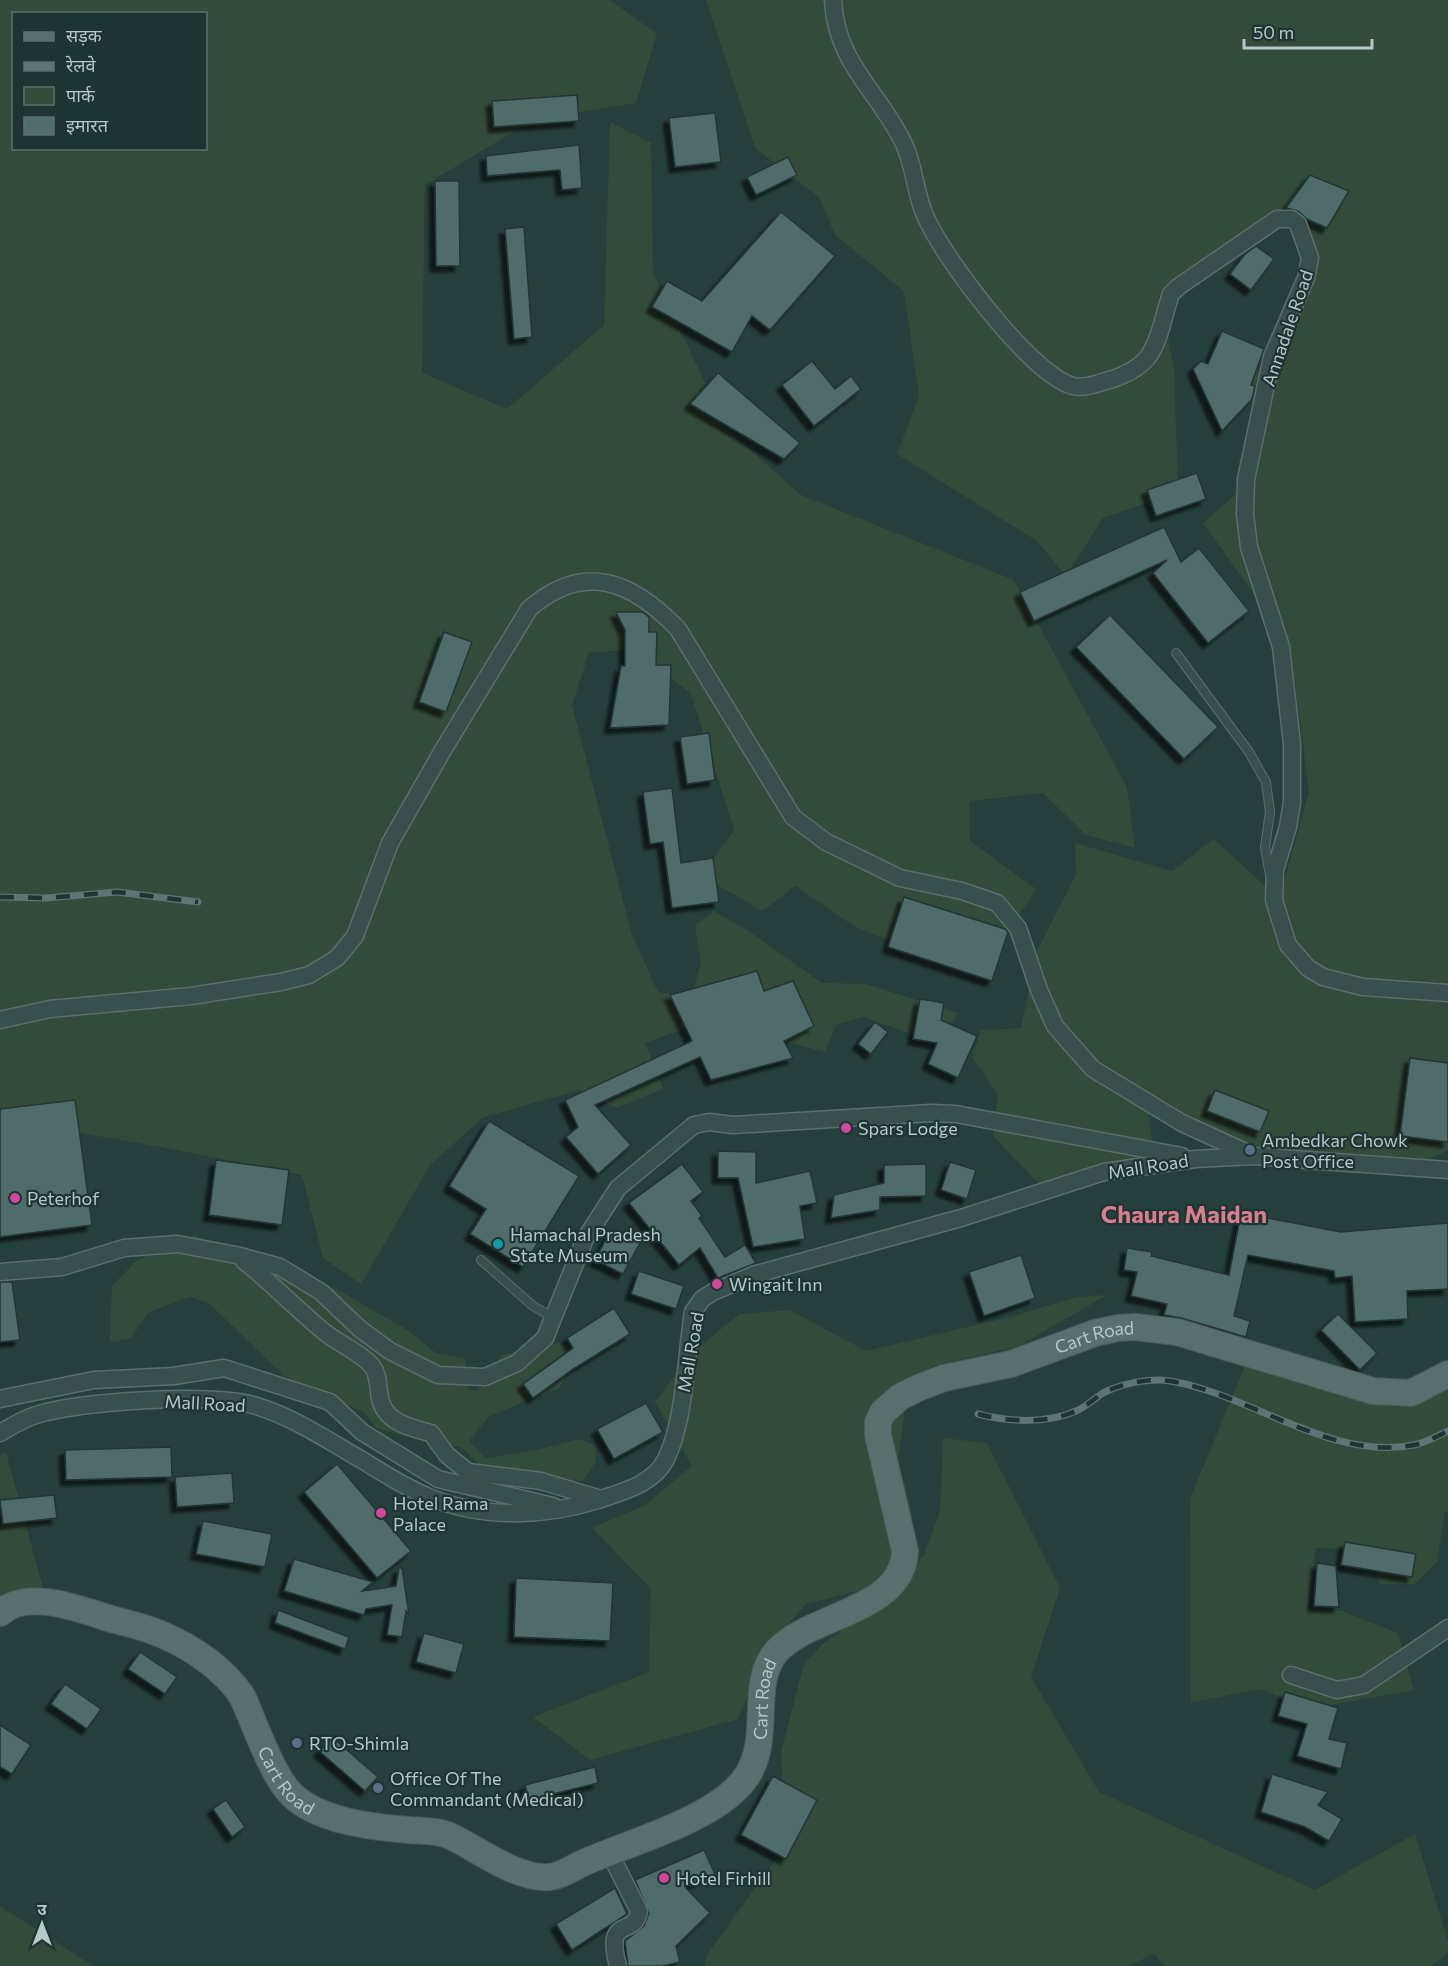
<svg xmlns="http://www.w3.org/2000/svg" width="1448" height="1966" font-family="Commissioner,'Noto Sans Devanagari',sans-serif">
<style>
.green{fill:#324b3a;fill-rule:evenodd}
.building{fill:#506c6b;stroke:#203635;stroke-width:1.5;filter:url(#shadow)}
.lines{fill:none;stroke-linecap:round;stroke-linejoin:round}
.service-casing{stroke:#5a6f6e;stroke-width:10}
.minor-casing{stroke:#5a6f6e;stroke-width:19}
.primary-casing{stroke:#455b5a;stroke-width:28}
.service{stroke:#394f4d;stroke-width:8}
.minor{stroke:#394f4d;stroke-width:16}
.primary{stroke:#576f6d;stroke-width:26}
.rail-casing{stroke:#5b7674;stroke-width:7}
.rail{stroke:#1e3433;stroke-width:4.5;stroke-dasharray:14;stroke-linecap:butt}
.hotel-dot{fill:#d1479c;stroke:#1e3433;stroke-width:2}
.service-dot{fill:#5c6f8a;stroke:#1e3433;stroke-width:2}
.culture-dot{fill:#0f9aa8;stroke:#1e3433;stroke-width:2}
.labels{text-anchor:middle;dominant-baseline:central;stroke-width:4.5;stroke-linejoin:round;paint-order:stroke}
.street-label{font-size:18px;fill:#b5c9c9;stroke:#1e3433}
.poi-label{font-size:18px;fill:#b5c9c9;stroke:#1e3433;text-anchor:start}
.district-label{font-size:24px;font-weight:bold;fill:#da7d90;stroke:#1e3433}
</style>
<defs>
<filter id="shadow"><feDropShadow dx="-5.5" dy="5.5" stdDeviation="1.5" flood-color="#0009"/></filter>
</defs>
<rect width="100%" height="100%" fill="#253f3d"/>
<g class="green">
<path d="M0,0H610L657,34L636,103L533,120L425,185L422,373L507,409L604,325L610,122L651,143L653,272L705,383L719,422L801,495L1014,580L1127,787L1135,848L1086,835L1043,793L969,801L970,841L1036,889L995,952L921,954L854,926L795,886L762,911L702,876L734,830L691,694L636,649L589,653L572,705L632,935L658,992L691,997L701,963L695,925L714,911L750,932L822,983L866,984L958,1013L939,1044L863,1017L837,1024L825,1052L781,1040L722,1015L645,1043L663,1089L617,1108L580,1090L484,1117L430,1165L361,1284L323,1258L302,1175L161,1147L45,1127L0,1148ZM14,14H206V148H14Z"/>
<polygon points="706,0 1448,0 1448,1150 1399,1175 1304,1171 1146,1099 1153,1148 1121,1174 1049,1194 993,1136 998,1095 972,1057 981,1030 1021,1028 1037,951 1076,875 1075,843 1172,871 1214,839 1279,899 1309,792 1290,644 1203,523 1255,477 1251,380 1295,331 1318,254 1301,218 1269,215 1159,296 1174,368 1178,492 1103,518 1066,576 1037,541 897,454 919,396 904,291 835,235 819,197 755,148"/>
<polygon points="195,1235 334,1288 406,1329 436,1353 465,1358 468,1390 478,1391 501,1355 561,1342 575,1361 559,1388 489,1416 469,1441 486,1458 536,1450 579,1439 595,1445 596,1461 583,1481 502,1486 461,1447 419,1440 376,1428 364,1412 284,1376 210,1304 190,1297 149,1312 131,1338 110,1342 112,1286 137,1260"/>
<polygon points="1107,1295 1019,1346 934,1366 908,1387 898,1459 912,1514 902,1552 867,1588 806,1604 770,1645 738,1719 590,1760 533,1717 649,1672 651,1589 592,1528 645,1505 692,1466 655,1402 691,1353 740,1314 790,1310 866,1351 1010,1317 1076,1297"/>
<polygon points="1246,1363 1383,1402 1448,1384 1448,1511 1445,1512 1437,1562 1415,1584 1381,1584 1363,1550 1316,1548 1307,1610 1342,1611 1398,1633 1414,1690 1303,1710 1263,1689 1191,1702 1190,1499"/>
<polygon points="943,1438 987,1443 1060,1588 1031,1677 1099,1792 1315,1890 1415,1834 1448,1941 1448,1953 1431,1966 1165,1966 1154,1954 1128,1966 705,1966 706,1956 785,1847 781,1752 804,1664 823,1644 888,1597 924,1555 940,1511"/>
<polygon points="6,1452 43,1588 14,1607 0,1627 0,1456"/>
<polygon points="0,1906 93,1966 0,1966"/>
</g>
<g class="building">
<polygon points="577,95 579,121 494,127 492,101"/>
<polygon points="715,113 721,162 675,167 669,118"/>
<polygon points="579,145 582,188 562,190 560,170 487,176 486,156"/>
<polygon points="788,157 797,175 756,195 747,177"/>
<polygon points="1310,175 1349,191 1327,228 1307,219 1298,211 1286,208"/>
<polygon points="435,181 459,181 460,266 436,266"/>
<polygon points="781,212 835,256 770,330 752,316 732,352 652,307 667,281 702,301"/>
<polygon points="524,227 532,337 514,339 505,229"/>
<polygon points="1256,246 1274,259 1251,290 1230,274 1245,254"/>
<polygon points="1222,331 1264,349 1251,385 1255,386 1252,399 1222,431 1193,369 1201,361 1208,364"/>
<polygon points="812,361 835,389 851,376 861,389 814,426 782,385"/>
<polygon points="718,373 800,443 784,459 690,404"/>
<polygon points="1197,473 1206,499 1156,516 1147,490"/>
<polygon points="1164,527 1181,562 1199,548 1249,611 1208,643 1153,573 1167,560 1034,621 1020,592"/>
<polygon points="616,612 642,612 649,617 649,632 657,632 656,665 671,665 669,725 610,728 621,666 625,666 625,630"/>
<polygon points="1110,615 1218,727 1184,759 1076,647"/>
<polygon points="444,632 472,642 446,712 419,702"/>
<polygon points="709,733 715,780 687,784 680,737"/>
<polygon points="672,788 681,863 713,858 719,902 672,908 663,842 650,844 643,792"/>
<polygon points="904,897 1005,929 1008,932 992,981 888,947"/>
<polygon points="757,971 764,991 793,981 814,1026 784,1041 793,1058 711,1080 700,1057 595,1105 631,1145 598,1174 566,1137 578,1127 565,1100 692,1041 670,995"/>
<polygon points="920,999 944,1003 941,1020 977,1036 958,1078 928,1064 937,1043 913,1039"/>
<polygon points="875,1022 888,1032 871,1054 858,1044"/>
<polygon points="1410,1058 1448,1063 1448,1142 1400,1136"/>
<polygon points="1215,1090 1269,1111 1260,1132 1207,1111"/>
<polygon points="75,1100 92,1225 0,1237 0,1109"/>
<polygon points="489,1121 579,1176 523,1267 470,1234 486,1209 449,1186"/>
<polygon points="718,1151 756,1152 756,1183 810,1171 817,1203 800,1206 805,1239 753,1247 738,1178 718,1178"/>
<polygon points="216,1160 289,1170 282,1225 209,1215"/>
<polygon points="950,1162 976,1170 967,1199 941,1190"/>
<polygon points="682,1164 703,1192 691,1201 702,1216 699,1218 725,1257 745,1245 756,1263 718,1278 700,1248 679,1265 629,1203"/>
<polygon points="926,1164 926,1196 880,1197 880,1210 831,1218 834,1195 884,1183 884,1165"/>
<polygon points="1241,1213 1341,1232 1448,1223 1448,1289 1407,1291 1408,1319 1355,1322 1352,1276 1335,1278 1334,1271 1248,1255 1234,1316 1250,1321 1246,1337 1181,1318 1164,1315 1167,1304 1131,1296 1137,1272 1124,1270 1127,1248 1152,1252 1151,1256 1229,1275"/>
<polygon points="612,1228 640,1243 623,1274 595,1260"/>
<polygon points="1021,1255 1035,1298 984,1316 969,1272"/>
<polygon points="639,1271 684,1286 676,1309 631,1294"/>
<polygon points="0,1282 12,1282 20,1340 0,1342"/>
<polygon points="614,1308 630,1334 573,1369 533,1398 523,1384 573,1348 567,1338"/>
<polygon points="1338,1314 1377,1353 1360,1370 1321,1330"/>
<polygon points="646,1403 663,1432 614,1459 597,1429"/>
<polygon points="171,1447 172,1477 66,1480 65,1450"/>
<polygon points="337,1464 411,1551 377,1578 304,1492"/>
<polygon points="232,1473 234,1503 177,1507 175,1477"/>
<polygon points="54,1495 57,1518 3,1524 0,1500"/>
<polygon points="203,1521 272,1534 265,1567 196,1554"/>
<polygon points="1345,1542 1416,1554 1412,1577 1341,1565"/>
<polygon points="294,1559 373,1582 362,1591 396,1586 399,1568 402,1568 409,1615 406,1611 402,1637 387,1635 392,1605 366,1609 364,1615 284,1591"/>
<polygon points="1317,1563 1336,1566 1339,1607 1314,1606"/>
<polygon points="516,1578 613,1583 610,1641 514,1637"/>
<polygon points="278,1610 349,1637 345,1649 275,1623"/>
<polygon points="424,1633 464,1644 456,1673 416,1662"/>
<polygon points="140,1652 177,1677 165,1694 128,1669"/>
<polygon points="65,1684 101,1709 87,1729 51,1704"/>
<polygon points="1285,1692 1338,1708 1329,1739 1347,1743 1341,1769 1297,1756 1307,1724 1278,1716"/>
<polygon points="0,1725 31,1745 12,1774 0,1767"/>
<polygon points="332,1737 378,1777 365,1791 319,1751"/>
<polygon points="595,1767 598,1783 529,1800 525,1785"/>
<polygon points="1272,1774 1328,1792 1318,1805 1342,1819 1329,1841 1305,1827 1261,1812"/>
<polygon points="773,1776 817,1800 786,1859 741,1835"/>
<polygon points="226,1800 245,1827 232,1837 213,1809"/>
<polygon points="704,1850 715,1874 685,1887 710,1913 676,1946 680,1962 663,1966 628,1966 625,1941 644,1926 649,1913 635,1880"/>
<polygon points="615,1888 627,1914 572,1950 556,1924"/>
</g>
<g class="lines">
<g class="service-casing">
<g id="service">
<polyline points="1176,653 1249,752 1266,782 1270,812 1265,847 1270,875"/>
<polyline points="481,1260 533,1306 554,1318"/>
</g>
</g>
<g class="minor-casing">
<g id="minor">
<path d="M833,0C836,64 879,91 904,144C914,165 915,191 924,213C940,254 1031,375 1073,386C1086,389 1101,382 1113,379C1127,374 1142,367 1150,354C1161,337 1164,313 1171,294L1178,287L1277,219H1292L1298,224L1310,258L1306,278L1272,357L1246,479L1245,514L1249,547L1281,647L1292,744V802L1288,827L1275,870L1274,900L1288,945L1308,968L1323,977L1363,987L1448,993"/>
<path d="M0,1020L50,1009L191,996L281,982L309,975L337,958L355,936L390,843L443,750L529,609C584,561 632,581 678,629L793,817L826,842L900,878L962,891L997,903L1018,928L1039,990L1055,1026L1093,1069L1182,1123L1254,1156"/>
<path d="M244,1261C273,1284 298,1311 327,1334C340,1344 361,1353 372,1366C378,1374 378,1383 379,1392C381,1421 407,1427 431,1433L447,1455L468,1472L541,1481L601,1499"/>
<polyline points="0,1272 62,1267 124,1248 177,1244 236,1255 280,1267 321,1292 360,1329 390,1351 438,1375 485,1377 517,1363 545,1338 585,1239 618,1188 694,1125 709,1122 733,1125 931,1113 956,1114 1182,1156"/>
<polyline points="0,1399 94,1380 174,1376 224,1368 330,1402 362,1432 438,1479 553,1506"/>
<path d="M0,1433C12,1426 23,1419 36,1415C80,1401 209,1393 253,1405C292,1416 327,1440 362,1460C383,1473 406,1488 429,1497C483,1519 544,1517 598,1500C622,1492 654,1484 666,1459C685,1421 686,1355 693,1312L702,1299L713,1292L753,1275L961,1218L1104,1172L1195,1159L1254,1156L1448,1170"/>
<polyline points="1291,1675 1337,1690 1364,1685 1448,1628"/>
<path d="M609,1852L639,1911C635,1939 604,1913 618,1966"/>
</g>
</g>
<g class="primary-casing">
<g id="primary">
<path id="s1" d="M0,1613C29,1587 83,1611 115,1620C131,1624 148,1628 163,1635C193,1648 224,1669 242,1696C255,1724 271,1773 291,1794C318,1821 372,1827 408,1830C420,1831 436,1830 448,1835C477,1848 517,1880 549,1877C561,1876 572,1868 583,1863C628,1843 699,1824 735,1790C780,1749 744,1686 778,1650C812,1614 903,1611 905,1551L878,1435V1422L883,1412L900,1397L918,1388L944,1378L1011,1364L1095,1333L1118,1328L1135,1327L1177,1332L1373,1391L1411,1393L1448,1374"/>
</g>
</g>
<use href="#service" class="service"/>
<use href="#minor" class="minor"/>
<use href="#primary" class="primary"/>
<g class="rail-casing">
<g id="rail">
<polyline points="0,897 46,898 117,892 198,902"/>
<path d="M978,1414C1008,1422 1047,1424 1076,1411C1088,1406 1096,1396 1107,1391C1125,1383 1150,1378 1170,1381C1251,1394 1328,1461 1414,1445C1425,1443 1438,1436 1448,1431"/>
</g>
</g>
<use href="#rail" class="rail"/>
</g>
<g class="hotel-dot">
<circle cx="846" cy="1128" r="6"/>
<circle cx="15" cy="1198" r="6"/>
<circle cx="717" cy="1284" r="6"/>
<circle cx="381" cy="1513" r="6"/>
<circle cx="664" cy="1878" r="6"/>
</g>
<g class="service-dot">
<circle cx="1250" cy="1150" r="6"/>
<circle cx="297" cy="1743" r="6"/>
<circle cx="378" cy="1788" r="6"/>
</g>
<circle class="culture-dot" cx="498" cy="1244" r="6"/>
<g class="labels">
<g class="street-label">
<text transform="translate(1287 328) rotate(-71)">Annadale Road</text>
<text transform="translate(1148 1166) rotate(-9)">Mall Road</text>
<text stroke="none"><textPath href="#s1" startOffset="1554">Cart Road</textPath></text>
<text transform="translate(690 1352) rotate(-80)">Mall Road</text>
<text transform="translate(205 1403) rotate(3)">Mall Road</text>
<text stroke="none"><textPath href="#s1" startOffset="962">Cart Road</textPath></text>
<text stroke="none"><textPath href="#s1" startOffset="368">Cart Road</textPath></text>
</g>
<g class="poi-label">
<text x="858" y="1128">Spars Lodge</text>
<text x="1262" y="1140">Ambedkar Chowk<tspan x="1262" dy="21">Post Office</tspan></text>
<text x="27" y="1198">Peterhof</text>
<text x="510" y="1234">Hamachal Pradesh<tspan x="510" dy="21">State Museum</tspan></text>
<text x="729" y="1284">Wingait Inn</text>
<text x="393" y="1503">Hotel Rama<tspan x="393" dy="21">Palace</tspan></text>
<text x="309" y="1743">RTO-Shimla</text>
<text x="390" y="1778">Office Of The<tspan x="390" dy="21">Commandant (Medical)</tspan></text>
<text x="676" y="1878">Hotel Firhill</text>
</g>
<g class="district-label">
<text x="1184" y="1213">Chaura Maidan</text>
</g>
</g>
<rect x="12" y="12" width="195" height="138" fill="#1e3433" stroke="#5a706f" stroke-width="1.5"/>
<rect x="24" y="32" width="30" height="9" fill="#576f6d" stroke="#5a706f" stroke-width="1.5"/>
<text x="66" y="42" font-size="18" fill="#b5c9c9">सड़क</text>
<rect x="24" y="62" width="30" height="9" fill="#5b7674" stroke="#5a706f" stroke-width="1.5"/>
<text x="66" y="72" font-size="18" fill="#b5c9c9">रेलवे</text>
<rect x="24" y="87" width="30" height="18" fill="#324b3a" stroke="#5a706f" stroke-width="1.5"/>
<text x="66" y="102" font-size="18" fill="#b5c9c9">पार्क</text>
<rect x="24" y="117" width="30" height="18" fill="#506c6b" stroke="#5a706f" stroke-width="1.5"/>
<text x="66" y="132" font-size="18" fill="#b5c9c9">इमारत</text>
<g transform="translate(42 1924)" stroke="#1e3433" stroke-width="4.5" paint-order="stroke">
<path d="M0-4.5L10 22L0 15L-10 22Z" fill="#b5c9c9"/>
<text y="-9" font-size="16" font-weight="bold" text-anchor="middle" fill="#b5c9c9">उ</text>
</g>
<path d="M1244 39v9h128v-9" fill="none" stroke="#b5c9c9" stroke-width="3"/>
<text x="1253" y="39" font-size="18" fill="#b5c9c9" stroke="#1e3433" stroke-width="4.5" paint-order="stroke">50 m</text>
</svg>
